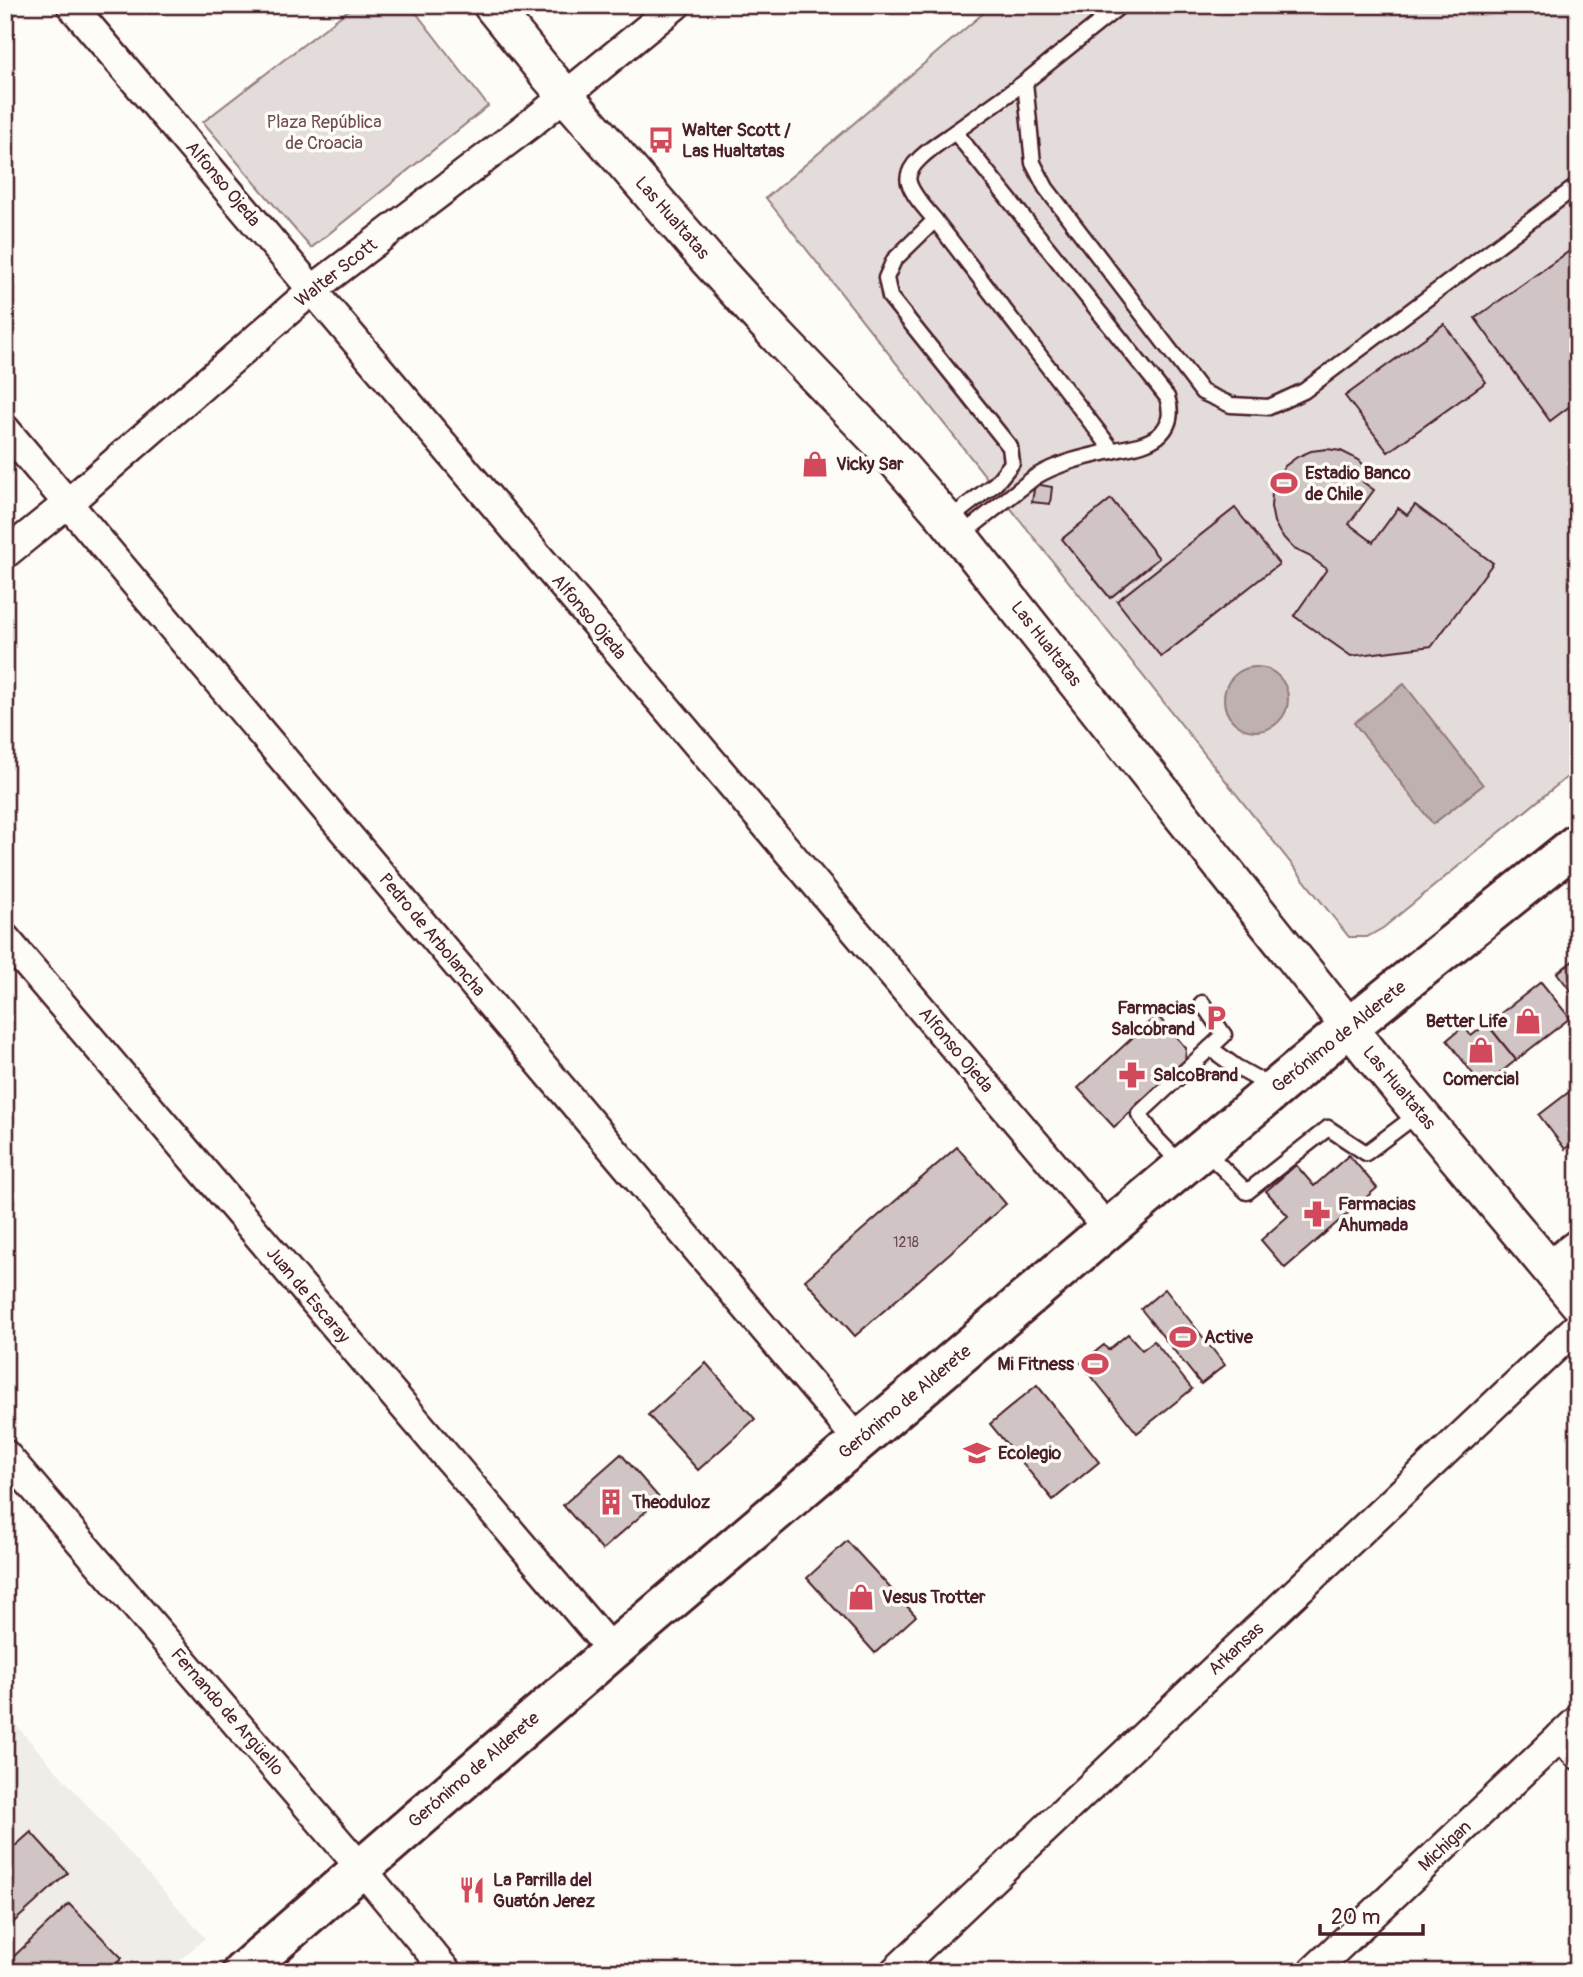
<svg xmlns="http://www.w3.org/2000/svg" width="1583" height="1977" font-family="Pangolin,sans-serif">
<style>
.built{fill:#f0ece8}
.green{fill:#e3dcda;stroke:#967e82;stroke-width:2}
.water{fill:#c0b1b1;stroke:#91777b;stroke-width:2}
.building{fill:#d0c5c4;stroke:#4a1f2b;stroke-width:2}
.lines{fill:none;stroke-linecap:round;stroke-linejoin:round}
.service-casing{stroke:#4a1f2b;stroke-width:19}
.minor-casing{stroke:#4a1f2b;stroke-width:33}
.tertiary-casing{stroke:#4a1f2b;stroke-width:40}
.secondary-casing{stroke:#4a1f2b;stroke-width:44}
.service{stroke:#fdfcf7;stroke-width:14}
.minor{stroke:#fdfcf7;stroke-width:28}
.tertiary{stroke:#fdfcf7;stroke-width:35}
.secondary{stroke:#fdfcf7;stroke-width:38}
.labels{text-anchor:middle;dominant-baseline:central;stroke-width:7;stroke-linejoin:round;paint-order:stroke}
.number-label{font-size:14px;fill:#6c4851}
.park-label{font-size:18px;fill:#704e57;stroke:#fdfcf7}
.poi-label{font-size:18px;font-weight:bold;fill:#4a1f2b;stroke:#fdfcf7;text-anchor:start}
.street-label{font-size:18px;fill:#4a1f2b;stroke:#fdfcf7}
</style>
<rect width="100%" height="100%" fill="#fdfcf7"/>
<filter id="ink" filterUnits="userSpaceOnUse"><feTurbulence type="fractalNoise" baseFrequency=".0143" numOctaves="2"/><feDisplacementMap in="SourceGraphic" scale="14" xChannelSelector="R" yChannelSelector="G"/><feConvolveMatrix kernelMatrix="1 2 1 2 8 2 1 2 1" color-interpolation-filters="sRGB"/></filter>
<g filter="url(#ink)">
<polygon class="built" points="5,1713 205,1938 166,1972 5,1972"/>
<g class="green">
<polygon points="355,5 410,5 488,106 311,248 203,122"/>
<polygon points="993,5 1578,5 1578,768 1383,928 1367,937 1349,937 766,198"/>
</g>
<g class="water">
<circle cx="1256" cy="699" r="32"/>
<polygon points="1404,684 1483,785 1433,824 1354,723"/>
</g>
<g class="building">
<polygon points="1578,245 1578,400 1550,421 1475,318"/>
<polygon points="1444,324 1486,382 1388,452 1345,396"/>
<polygon points="1327,449 1341,451 1359,460 1370,472 1363,482 1374,490 1349,524 1373,542 1398,508 1407,515 1415,505 1493,563 1432,646 1351,656 1294,616 1327,569 1309,556 1294,549 1281,535 1274,522 1271,507 1272,493 1276,479 1285,466 1297,457 1311,451"/>
<polygon points="1035,484 1052,487 1050,504 1032,502"/>
<polygon points="1111,499 1159,558 1110,598 1062,539"/>
<polygon points="1235,508 1279,564 1161,657 1117,601"/>
<polygon points="1578,957 1578,1000 1557,973"/>
<polygon points="1541,982 1570,1018 1516,1060 1487,1024"/>
<polygon points="1157,1015 1186,1048 1185,1063 1114,1127 1078,1088"/>
<polygon points="1487,1024 1516,1060 1483,1087 1447,1040 1464,1026 1471,1036"/>
<polygon points="1578,1085 1578,1139 1565,1149 1539,1115"/>
<polygon points="957,1147 1006,1204 855,1336 805,1280"/>
<polygon points="1349,1155 1377,1188 1285,1268 1261,1240 1288,1216 1266,1191 1296,1165 1314,1186"/>
<polygon points="1165,1289 1225,1365 1201,1384 1141,1309"/>
<polygon points="1128,1334 1142,1350 1154,1341 1192,1389 1137,1433 1081,1363 1104,1345 1108,1350"/>
<polygon points="706,1363 755,1419 698,1470 648,1415"/>
<polygon points="1037,1385 1099,1462 1053,1500 990,1424"/>
<polygon points="621,1454 660,1499 602,1550 563,1505"/>
<polygon points="847,1541 916,1616 875,1653 807,1578"/>
<polygon points="31,1832 68,1873 5,1930 5,1855"/>
<polygon points="69,1904 122,1958 108,1972 23,1972 11,1959"/>
</g>
<g class="lines">
<g class="service-casing">
<g id="service">
<polyline points="1121,5 1025,82 1033,163 1046,188 1202,392 1231,405 1269,407 1304,391 1578,185"/>
<polyline points="955,132 1025,82"/>
<polyline points="935,220 1113,451"/>
<path d="M948,520L996,483L1012,463L1010,447L890,297L886,278L894,260L935,220C926,209 913,196 909,183C903,164 941,142 955,132L1167,397C1172,412 1171,425 1158,436C1145,446 1127,447 1112,451C1085,457 1058,463 1035,477L960,536"/>
<polyline points="1202,1003 1224,1035 1210,1048"/>
<polyline points="1204,1150 1247,1192 1328,1128 1366,1153 1419,1113"/>
<polyline points="1181,1164 1155,1137 1139,1114 1210,1048 1236,1067 1274,1088"/>
</g>
</g>
<g class="minor-casing">
<g id="minor">
<polyline points="71,5 1108,1229"/>
<polyline points="5,429 859,1441"/>
<polyline points="5,554 68,503 312,290 534,121 676,5"/>
<polyline points="5,938 612,1651"/>
<polyline points="1547,1267 1578,1243"/>
<polyline points="5,1454 361,1868 447,1972"/>
<polyline points="1560,1737 1578,1755"/>
<polyline points="894,1972 1578,1326"/>
<polyline points="1312,1972 1578,1720"/>
</g>
</g>
<g class="tertiary-casing">
<polyline id="tertiary" points="491,5 546,73 706,258 778,337 882,445 947,520 1376,1061 1578,1303"/>
</g>
<g class="secondary-casing">
<polyline id="secondary" points="242,1972 612,1651 1108,1229 1349,1027 1578,843"/>
</g>
<use href="#service" class="service"/>
<use href="#minor" class="minor"/>
<use href="#tertiary" class="tertiary"/>
<use href="#secondary" class="secondary"/>
</g>
</g>
<defs>
<g id="bus-bare" transform="scale(2.1)"><path d="M-5-6H5V4H4V6H2V4H-2V6H-4V4H-5ZM-3.5-4V0h7V-4ZM-3.5 1.2v1.5H-2V1.2ZM2 1.2v1.5H3.5V1.2Z" fill="#d1495b" stroke="#fdfcf7" stroke-width="2.5" paint-order="stroke"/></g>
<g id="shop-bare" transform="scale(2.1)"><path d="M-5-2.5h2.3a2.7 3.5 0 0 1 5.4 0H5L5.5 6h-11ZM-1.5-2.5h3a1.5 2.3 0 0 0-3 0Z" fill="#d1495b" stroke="#fdfcf7" stroke-width="2.5" paint-order="stroke"/></g>
<g id="stadium-bare" transform="scale(2.1)"><path d="M0-5a6.5 5 0 1 0 0 10a6.5 5 0 1 0 0-10ZM-3.5-1.8h7v3.6h-7Z" fill="#d1495b" stroke="#fdfcf7" stroke-width="2.5" paint-order="stroke"/></g>
<g id="parking-bare" transform="scale(2.1)"><path d="M-3.5-5.5H1a3.5 3.5 0 0 1 0 7H-1V5.5H-3.5ZM-1-3.4V-.6H.8a1.4 1.4 0 0 0 0-2.8Z" fill="#d1495b" stroke="#fdfcf7" stroke-width="2.5" paint-order="stroke"/></g>
<g id="pharmacy-bare" transform="scale(2.1)"><path d="M-2-6h4v4h4v4h-4v4h-4v-4h-4v-4h4Z" fill="#d1495b" stroke="#fdfcf7" stroke-width="2.5" paint-order="stroke"/></g>
<g id="school-bare" transform="scale(2.1)"><path d="M0-5L7-2L0 1L-7-2ZM-4 1L0 2.5L4 1V4Q0 6-4 4Z" fill="#d1495b" stroke="#fdfcf7" stroke-width="2.5" paint-order="stroke"/></g>
<g id="building-bare" transform="scale(2.1)"><path d="M-4-6H4V6H1V3H-1V6H-4ZM-2.5-4.3h1.7v1.8h-1.7ZM.8-4.3h1.7v1.8H.8ZM-2.5-1h1.7V.8h-1.7ZM.8-1h1.7V.8H.8Z" fill="#d1495b" stroke="#fdfcf7" stroke-width="2.5" paint-order="stroke"/></g>
<g id="restaurant-bare" transform="scale(2.1)"><path d="M-5-6h1v4h1v-4h1v4h1v-4h1v5L-1.5 .5V6h-2V.5L-5-1ZM5-6V6H3V1.5H1.5Q1.5-4 5-6Z" fill="#d1495b" stroke="#fdfcf7" stroke-width="2.5" paint-order="stroke"/></g>
</defs>
<g fill-rule="evenodd">
<use href="#bus-bare" x="661" y="140"/>
<use href="#shop-bare" x="815" y="464"/>
<use href="#stadium-bare" x="1284" y="483"/>
<use href="#parking-bare" x="1216" y="1018"/>
<use href="#shop-bare" x="1528" y="1021"/>
<use href="#shop-bare" x="1481" y="1050"/>
<use href="#pharmacy-bare" x="1132" y="1075"/>
<use href="#pharmacy-bare" x="1317" y="1214"/>
<use href="#stadium-bare" x="1183" y="1337"/>
<use href="#stadium-bare" x="1095" y="1364"/>
<use href="#school-bare" x="977" y="1453"/>
<use href="#building-bare" x="611" y="1502"/>
<use href="#shop-bare" x="861" y="1597"/>
<use href="#restaurant-bare" x="472" y="1890"/>
</g>
<g class="labels">
<g class="number-label">
<text x="906" y="1242">1218</text>
</g>
<g class="park-label">
<text x="324" y="122">Plaza República<tspan x="324" dy="21">de Croacia</tspan></text>
</g>
<g class="poi-label">
<text x="682" y="130">Walter Scott /<tspan x="682" dy="21">Las Hualtatas</tspan></text>
<text x="836" y="464">Vicky Sar</text>
<text x="1305" y="473">Estadio Banco<tspan x="1305" dy="21">de Chile</tspan></text>
<text x="1195" y="1008" text-anchor="end">Farmacias<tspan x="1195" dy="21">Salcobrand</tspan></text>
<text x="1507" y="1021" text-anchor="end">Better Life</text>
<text x="1153" y="1075">SalcoBrand</text>
<text x="1481" y="1079" text-anchor="middle">Comercial</text>
<text x="1338" y="1204">Farmacias<tspan x="1338" dy="21">Ahumada</tspan></text>
<text x="1204" y="1337">Active</text>
<text x="1074" y="1364" text-anchor="end">Mi Fitness</text>
<text x="998" y="1453">Ecolegio</text>
<text x="632" y="1502">Theoduloz</text>
<text x="882" y="1597">Vesus Trotter</text>
<text x="493" y="1880">La Parrilla del<tspan x="493" dy="21">Guatón Jerez</tspan></text>
</g>
<g class="street-label">
<text transform="translate(223 184) rotate(50)">Alfonso Ojeda</text>
<text transform="translate(672 218) rotate(49)">Las Hualtatas</text>
<text transform="translate(336 273) rotate(-38)">Walter Scott</text>
<text transform="translate(589 617) rotate(50)">Alfonso Ojeda</text>
<text transform="translate(1046 644) rotate(52)">Las Hualtatas</text>
<text transform="translate(432 935) rotate(50)">Pedro de Arbolancha</text>
<text transform="translate(1339 1037) rotate(-39)">Gerónimo de Alderete</text>
<text transform="translate(956 1050) rotate(50)">Alfonso Ojeda</text>
<text transform="translate(1399 1088) rotate(50)">Las Hualtatas</text>
<text transform="translate(308 1295) rotate(50)">Juan de Escaray</text>
<text transform="translate(905 1402) rotate(-40)">Gerónimo de Alderete</text>
<text transform="translate(1236 1649) rotate(-43)">Arkansas</text>
<text transform="translate(227 1712) rotate(49)">Fernando de Argüello</text>
<text transform="translate(474 1770) rotate(-41)">Gerónimo de Alderete</text>
<text transform="translate(1445 1846) rotate(-43)">Michigan</text>
</g>
</g>
<rect width="1583" height="1977" fill="none" stroke="#fdfcf7" stroke-width="28"/>
<rect x="14" y="14" width="1555" height="1949" fill="none" stroke="#4a1f2b" stroke-width="2.5" filter="url(#ink)"/>
<path d="M1320 1924v10h103v-10" fill="none" stroke="#4a1f2b" stroke-width="3.5"/>
<text x="1331" y="1924" font-size="21" fill="#4a1f2b" stroke="#fdfcf7" stroke-width="5" paint-order="stroke">20 m</text>
</svg>
